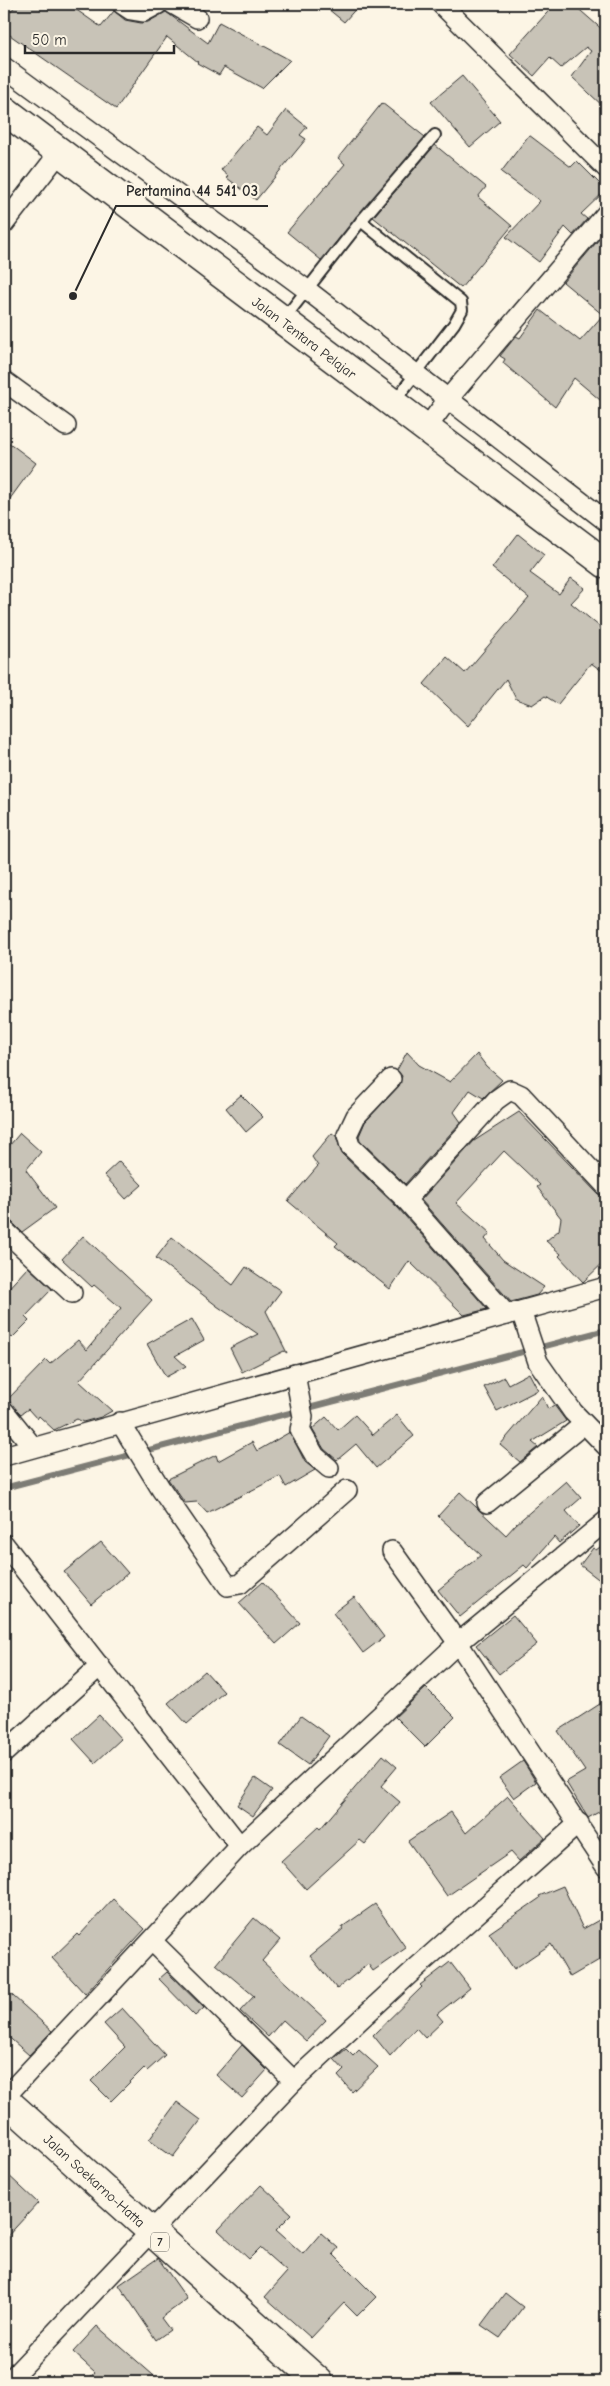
<svg xmlns="http://www.w3.org/2000/svg" width="610" height="2386" font-family="'Comic Neue',sans-serif">
<style>
.lines{fill:none;stroke-linecap:round;stroke-linejoin:round}
.stream{stroke:#7d7b74;stroke-width:6}
.building{fill:#c8c3b7;stroke:#2b2b2b}
.service-casing{stroke:#2b2b2b;stroke-width:14}
.minor-casing{stroke:#2b2b2b;stroke-width:22}
.secondary-casing{stroke:#2b2b2b;stroke-width:31}
.trunk-casing{stroke:#2b2b2b;stroke-width:31}
.service{stroke:#fcf5e5;stroke-width:10}
.minor{stroke:#fcf5e5;stroke-width:19}
.secondary{stroke:#fcf5e5;stroke-width:28}
.trunk{stroke:#fcf5e5;stroke-width:28}
.labels{text-anchor:middle;dominant-baseline:central;stroke-width:4.5;stroke-linejoin:round;paint-order:stroke}
.shield{fill:#fcf5e5;stroke:#6a6863;stroke-width:1}
.shield-label{font-size:12px;font-weight:bold;fill:#2b2b2b}
.street-label{font-size:14px;fill:#2b2b2b;stroke:#fcf5e5}
.leader{fill:none;stroke:#2b2b2b;stroke-width:2}
.callout-dot{fill:#2b2b2b;stroke:#fcf5e5;stroke-width:2}
.callout-label{font-size:15px;text-anchor:middle;font-weight:bold;fill:#2b2b2b;stroke:#fcf5e5;stroke-width:4.5;stroke-linejoin:round;paint-order:stroke}
</style>
<rect width="100%" height="100%" fill="#fcf5e5"/>
<filter id="ink" filterUnits="userSpaceOnUse"><feTurbulence type="fractalNoise" baseFrequency=".02" numOctaves="2"/><feDisplacementMap in="SourceGraphic" scale="10" xChannelSelector="R" yChannelSelector="G"/><feConvolveMatrix kernelMatrix="1 2 1 2 8 2 1 2 1" color-interpolation-filters="sRGB"/></filter>
<g filter="url(#ink)">
<g class="lines">
<polyline class="stream" points="4,1488 606,1330"/>
</g>
<g class="building">
<polygon points="17,4 68,4 101,27 114,11 125,20 141,23 148,22 166,12 208,43 219,22 290,60 262,88 224,67 219,75 197,63 198,62 167,37 116,109 4,31 4,19"/>
<polygon points="322,4 360,4 344,22"/>
<polygon points="555,4 573,4 605,32 606,31 606,109 572,77 591,51 586,47 561,68 550,58 534,76 510,54"/>
<polygon points="462,76 500,121 470,147 431,102"/>
<polygon points="382,103 425,137 321,260 287,232 345,164 338,158"/>
<polygon points="286,110 307,127 300,135 306,139 256,200 227,178 228,176 221,170 257,127 267,135"/>
<polygon points="529,135 571,167 577,161 606,190 581,214 587,219 573,235 565,227 539,262 506,237 540,201 501,172"/>
<polygon points="435,145 486,187 478,197 512,226 461,288 373,217"/>
<polygon points="606,231 606,405 574,378 555,407 503,363 505,359 500,356 516,336 520,338 540,310 580,341 603,315 563,282"/>
<polygon points="4,439 36,463 4,507"/>
<polygon points="518,534 544,555 530,573 559,594 571,578 585,588 571,603 606,632 606,674 591,663 558,704 545,696 532,705 516,699 506,679 468,726 424,684 447,657 465,673 529,598 492,568"/>
<polygon points="407,1052 419,1065 450,1082 477,1054 487,1067 502,1080 483,1098 470,1090 454,1112 461,1122 405,1184 360,1140 359,1136 365,1122 399,1086 402,1076 397,1070"/>
<polygon points="241,1095 263,1117 246,1132 226,1108"/>
<polygon points="519,1112 598,1194 606,1198 606,1260 583,1282 559,1256 561,1254 546,1241 559,1230 561,1218 537,1187 540,1185 504,1151 456,1203 490,1233 485,1239 503,1260 544,1287 537,1295 511,1302 421,1200 474,1141"/>
<polygon points="20,1133 41,1152 26,1170 55,1208 22,1232 4,1214 4,1152"/>
<polygon points="332,1133 336,1136 342,1154 398,1208 487,1309 464,1315 409,1261 390,1289 335,1246 338,1243 288,1201 318,1166 312,1157"/>
<polygon points="119,1161 142,1185 126,1199 104,1175"/>
<polygon points="83,1236 152,1300 79,1381 112,1411 101,1417 83,1422 77,1419 54,1430 39,1416 37,1419 28,1409 21,1414 7,1400 46,1360 50,1364 78,1340 87,1350 121,1308 94,1285 92,1287 62,1259"/>
<polygon points="172,1237 233,1285 246,1267 281,1291 266,1311 287,1353 284,1351 242,1372 230,1348 258,1334 217,1306 156,1258"/>
<polygon points="28,1267 52,1289 25,1317 29,1321 12,1338 4,1330 4,1293"/>
<polygon points="192,1319 204,1340 175,1356 186,1366 166,1377 147,1344"/>
<polygon points="529,1373 538,1390 497,1411 484,1387 504,1377 508,1384"/>
<polygon points="542,1396 548,1409 554,1405 566,1421 532,1442 538,1447 520,1462 500,1445"/>
<polygon points="355,1415 373,1435 397,1415 414,1436 376,1468 356,1444 337,1460 324,1449 312,1429 326,1417 338,1430"/>
<polygon points="290,1432 305,1462 315,1470 286,1487 280,1476 207,1513 197,1502 185,1503 168,1479 216,1455 218,1461 252,1442 257,1451"/>
<polygon points="566,1481 581,1498 566,1511 579,1526 559,1543 554,1537 527,1568 524,1565 460,1617 438,1590 481,1555 438,1516 460,1492 506,1535 516,1524"/>
<polygon points="101,1542 128,1573 91,1604 64,1572"/>
<polygon points="606,1543 606,1585 580,1565 593,1548 596,1550"/>
<polygon points="263,1582 300,1623 276,1644 239,1603"/>
<polygon points="354,1597 384,1637 363,1653 333,1613"/>
<polygon points="513,1615 537,1644 499,1674 476,1645"/>
<polygon points="205,1671 224,1692 187,1724 168,1703"/>
<polygon points="426,1688 455,1717 425,1747 395,1717"/>
<polygon points="606,1700 606,1808 588,1818 566,1782 585,1771 558,1731"/>
<polygon points="99,1715 121,1739 95,1763 73,1739"/>
<polygon points="301,1716 329,1736 308,1765 280,1745"/>
<polygon points="383,1755 397,1767 381,1786 400,1802 365,1844 360,1840 306,1889 281,1861 318,1827 320,1829"/>
<polygon points="523,1761 536,1782 514,1798 499,1778"/>
<polygon points="255,1778 272,1790 253,1816 237,1805"/>
<polygon points="508,1796 545,1838 519,1861 511,1852 447,1896 408,1841 451,1812 466,1833"/>
<polygon points="563,1886 583,1929 606,1916 606,1956 570,1977 551,1944 514,1969 489,1933 540,1898 539,1896"/>
<polygon points="113,1899 145,1929 85,1994 52,1958 77,1934 79,1936"/>
<polygon points="375,1904 406,1948 373,1971 368,1964 337,1989 310,1956 343,1929 342,1927"/>
<polygon points="254,1918 280,1940 262,1961 326,2020 306,2041 283,2020 268,2037 240,2011 254,1996 216,1964"/>
<polygon points="450,1962 470,1988 437,2014 443,2021 425,2038 416,2028 390,2056 373,2035 422,1987 420,1985"/>
<polygon points="167,1972 204,2008 195,2016 159,1979"/>
<polygon points="4,1988 52,2031 29,2055 4,2033"/>
<polygon points="122,2008 165,2055 147,2071 144,2068 111,2101 91,2081 125,2047 104,2024"/>
<polygon points="242,2045 267,2070 242,2098 216,2075"/>
<polygon points="346,2049 353,2056 359,2050 378,2067 352,2092 338,2076 344,2070 334,2059"/>
<polygon points="177,2102 201,2120 173,2157 149,2140"/>
<polygon points="4,2171 38,2203 4,2240"/>
<polygon points="261,2185 292,2214 276,2230 303,2254 321,2233 338,2248 333,2254 376,2297 357,2316 344,2303 311,2338 265,2297 287,2272 260,2248 249,2259 218,2230"/>
<polygon points="158,2258 187,2299 161,2318 170,2330 156,2340 119,2285"/>
<polygon points="505,2293 523,2307 500,2338 481,2325"/>
<polygon points="97,2326 161,2382 86,2382 95,2372 73,2352"/>
</g>
<g class="lines">
<g class="service-casing">
<g id="service">
<polyline points="361,221 461,302 462,310 454,324 393,403"/>
<polyline points="283,320 361,221 435,135"/>
</g>
</g>
<g class="minor-casing">
<g id="minor">
<polyline points="122,4 131,10 143,12 158,4"/>
<polyline points="173,4 197,18"/>
<polyline points="441,4 606,168"/>
<polyline points="4,67 307,290 606,521"/>
<polyline points="4,224 59,153"/>
<polyline points="4,381 66,426"/>
<polyline points="426,429 448,399 606,214"/>
<polyline points="391,1079 356,1116 347,1135 350,1146 406,1200 507,1315"/>
<polyline points="406,1200 496,1100 510,1090 521,1095 606,1186"/>
<polyline points="4,1230 72,1293"/>
<polyline points="521,1311 538,1362 573,1412 606,1446"/>
<polyline points="295,1374 303,1417 300,1430 315,1456 329,1468"/>
<polyline points="4,1411 33,1447"/>
<polyline points="120,1422 161,1489 228,1586 240,1584 347,1490"/>
<polyline points="4,1456 606,1287"/>
<polyline points="487,1503 584,1424"/>
<polyline points="4,1544 240,1846"/>
<polyline points="392,1551 458,1643 606,1867"/>
<polyline points="4,1753 100,1666"/>
<polyline points="152,1941 294,2081"/>
<polyline points="4,2098 240,1846 458,1643 606,1521"/>
<polyline points="8,2382 294,2081 416,1968 579,1823"/>
</g>
</g>
<g class="secondary-casing">
<polyline id="secondary" points="4,110 606,564"/>
</g>
<g class="trunk-casing">
<polyline id="trunk" points="4,2099 319,2382"/>
</g>
<use href="#service" class="service"/>
<use href="#minor" class="minor"/>
<use href="#secondary" class="secondary"/>
<use href="#trunk" class="trunk"/>
</g>
</g>
<g class="labels">
<rect class="shield" x="151" y="2232.5" width="18" height="19" rx="4"/>
<g class="shield-label">
<text x="160" y="2242">7</text>
</g>
<g class="street-label">
<text transform="translate(304 338) rotate(37)">Jalan Tentara Pelajar</text>
<text transform="translate(94 2181) rotate(42)">Jalan Soekarno-Hatta</text>
</g>
</g>
<path class="leader" d="M73 296L116 206H268"/>
<circle class="callout-dot" cx="73" cy="296" r="5"/>
<g class="callout-label">
<text x="192" y="196">Pertamina 44 541 03</text>
</g>
<rect width="610" height="2386" fill="none" stroke="#fcf5e5" stroke-width="20"/>
<rect x="10" y="10" width="590" height="2366" fill="none" stroke="#2b2b2b" stroke-width="2" filter="url(#ink)"/>
<path d="M25 45v8h149v-8" fill="none" stroke="#2b2b2b" stroke-width="2.5"/>
<text x="32" y="45" font-size="15" fill="#2b2b2b" stroke="#fcf5e5" stroke-width="4" paint-order="stroke">50 m</text>
</svg>
